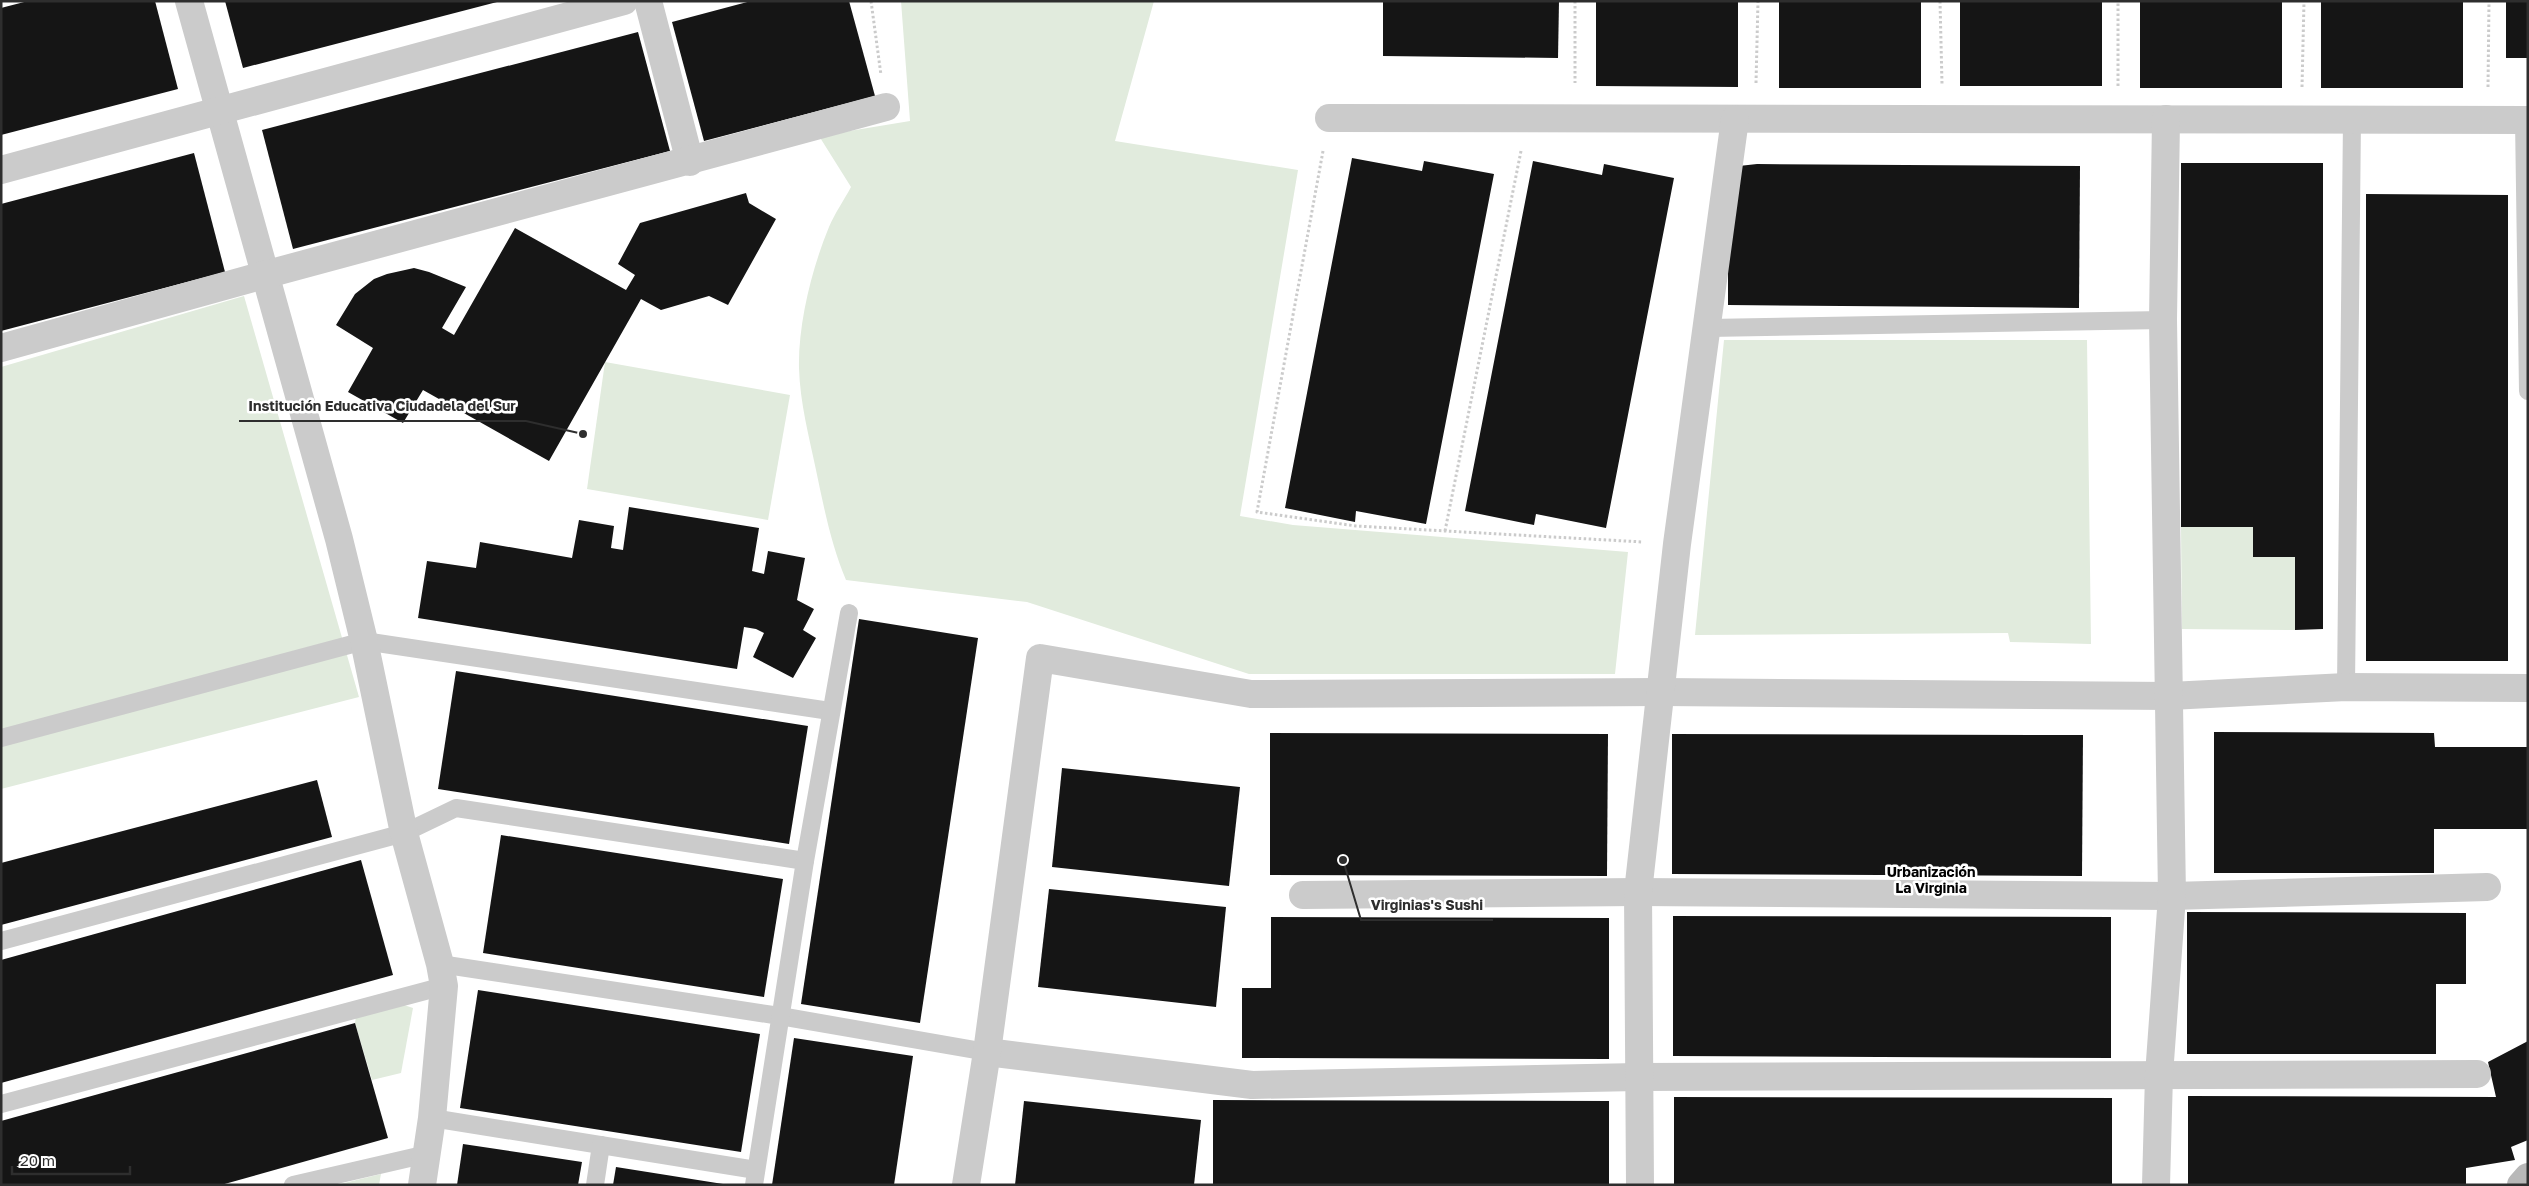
<svg xmlns="http://www.w3.org/2000/svg" width="2529" height="1186" font-family="'Golos Text',sans-serif">
<style>
.green{fill:#e1ebdd}
.building{fill:#151515}
.lines{fill:none;stroke-linecap:round;stroke-linejoin:round}
.path{stroke:#cbcbcb;stroke-width:3;stroke-dasharray:2.5 2.5;stroke-linecap:butt}
.lane{stroke:#cbcbcb;stroke-width:18}
.street{stroke:#cbcbcb;stroke-width:28}
.secondary{stroke:#b8b8b8;stroke-width:28}
.labels{text-anchor:middle;dominant-baseline:central;stroke-width:5;stroke-linejoin:round;paint-order:stroke}
.neighbourhood-label{font-size:14px;font-weight:bold;fill:#000;stroke:#fff}
.leader{fill:none;stroke:#2e2e2e;stroke-width:2}
.callout-dot{fill:#2e2e2e;stroke:#fff;stroke-width:2}
.callout-label{font-size:14px;text-anchor:middle;font-weight:bold;fill:#2e2e2e;stroke:#fff;stroke-width:5;stroke-linejoin:round;paint-order:stroke}
</style>
<rect width="100%" height="100%" fill="#fff"/>
<g class="green">
<path d="M901,1H1154L1115,141L1298,170L1240,516L1293,525L1628,552L1615,674H1249L1027,602L846,580C831,544 824,508 816,470C809,436 800,403 799,368C798,324 812,268 829,227C835,213 844,200 851,187L819,136L910,121Z"/>
<polygon points="244,296 359,697 1,789 1,367"/>
<polygon points="1724,340 2087,340 2091,644 2010,642 2008,633 1695,635"/>
<polygon points="605,362 790,395 768,520 587,489"/>
<polygon points="2181,527 2253,527 2253,557 2295,557 2295,630 2182,629"/>
<polygon points="404,1005 413,1008 401,1073 372,1080 355,1023 356,1016"/>
<polygon points="381,1174 379,1185 336,1185"/>
</g>
<g class="building">
<polygon points="28,1 155,1 178,89 1,135 1,8"/>
<polygon points="225,1 497,1 497,2 243,68"/>
<polygon points="751,1 849,1 875,96 704,141 672,22"/>
<polygon points="1383,1 1559,1 1558,58 1383,56"/>
<polygon points="1596,1 1738,1 1738,87 1596,86"/>
<rect x="1779" y="1" width="142" height="87"/>
<rect x="1960" y="1" width="142" height="85"/>
<rect x="2140" y="1" width="142" height="87"/>
<rect x="2321" y="1" width="142" height="87"/>
<rect x="2506" y="1" width="22" height="57"/>
<polygon points="638,32 670,151 293,249 262,130"/>
<polygon points="194,153 225,272 1,331 1,204"/>
<polygon points="1352,158 1422,171 1424,161 1494,174 1426,524 1356,511 1355,522 1285,508"/>
<polygon points="1533,161 1602,175 1604,164 1674,178 1606,528 1536,514 1534,525 1465,511"/>
<polygon points="2181,163 2323,163 2323,629 2295,630 2295,557 2253,557 2253,527 2181,527"/>
<polygon points="1757,164 2080,166 2079,308 1728,305 1728,234 1739,166"/>
<polygon points="746,193 749,203 776,219 728,305 709,296 661,310 641,299 549,461 423,390 403,423 348,392 373,348 336,325 355,294 374,279 387,274 414,268 429,272 466,287 442,328 454,335 515,228 626,290 635,275 618,264 640,223"/>
<polygon points="2366,194 2508,195 2508,661 2366,661"/>
<polygon points="629,507 759,528 752,571 764,574 768,551 805,558 797,600 814,609 803,630 816,638 793,678 753,657 764,633 756,629 744,627 737,669 418,618 427,561 476,568 480,542 572,558 579,520 614,526 611,548 623,550"/>
<polygon points="859,619 978,638 920,1023 801,1004"/>
<polygon points="456,671 808,726 789,844 438,789"/>
<polygon points="2214,732 2434,733 2435,747 2528,747 2528,829 2434,829 2434,873 2214,873"/>
<polygon points="1270,733 1608,734 1607,876 1270,875"/>
<polygon points="1672,734 2083,735 2082,876 1672,874"/>
<polygon points="1062,768 1240,787 1229,886 1052,867"/>
<polygon points="317,780 332,837 1,925 1,863"/>
<polygon points="501,835 783,879 764,997 483,953"/>
<polygon points="361,860 393,975 1,1083 1,960"/>
<polygon points="1049,889 1226,907 1216,1007 1038,987"/>
<polygon points="2187,912 2466,913 2466,984 2436,984 2436,1054 2187,1054"/>
<polygon points="1673,916 2111,917 2111,1058 1673,1056"/>
<polygon points="1271,917 1609,918 1609,1059 1242,1058 1242,988 1271,988"/>
<polygon points="478,990 760,1034 741,1152 460,1108"/>
<polygon points="355,1023 388,1138 221,1185 1,1185 1,1121"/>
<polygon points="794,1038 913,1056 894,1185 772,1185"/>
<polygon points="2528,1041 2528,1140 2511,1147 2515,1160 2466,1168 2466,1185 2188,1185 2188,1096 2496,1097 2488,1062"/>
<polygon points="1674,1097 2112,1098 2112,1185 1674,1185"/>
<polygon points="1213,1100 1609,1101 1609,1185 1213,1185"/>
<polygon points="1024,1101 1201,1120 1194,1185 1015,1185"/>
<polygon points="463,1144 582,1162 578,1185 457,1185"/>
<polygon points="616,1167 723,1184 722,1185 613,1185"/>
</g>
<g class="lines">
<g class="path">
<polyline points="871,1 881,75"/>
<polyline points="1575,1 1575,83"/>
<polyline points="1940,1 1942,84"/>
<polyline points="1756,83 1758,1"/>
<polyline points="2118,86 2118,1"/>
<polyline points="2302,87 2304,1"/>
<polyline points="2488,87 2489,1"/>
<polyline points="1323,151 1257,512 1356,526 1643,542"/>
<polyline points="1445,531 1521,151"/>
</g>
<g class="lane">
<polyline points="2524,120 2528,391"/>
<polyline points="1708,328 2163,320"/>
<polyline points="2346,687 2352,119"/>
<polyline points="1,738 364,641 830,711"/>
<polyline points="1,941 404,833 456,808 805,861"/>
<polyline points="440,964 780,1016 987,1052"/>
<polyline points="1,1104 444,986"/>
<polyline points="432,1118 756,1170"/>
<polyline points="293,1185 427,1154"/>
<polyline points="595,1185 601,1145"/>
<polyline points="754,1185 805,861 849,613"/>
</g>
<g class="street">
<polyline points="189,1 339,539 364,641 404,833 440,964 444,986 432,1118 422,1185"/>
<polyline points="648,1 690,162"/>
<polyline points="1329,118 2528,120"/>
<polyline points="1,170 624,1"/>
<polyline points="1,348 264,275 886,107"/>
<polyline points="1303,895 1638,892 2172,896 2487,887"/>
<polyline points="987,1052 1252,1085 1638,1077 2477,1074"/>
<polyline points="966,1185 987,1052 1040,658 1251,694 1662,692 2170,696 2346,687 2528,688"/>
<polyline points="1640,1185 1638,892 1677,544 1735,119"/>
<polyline points="2156,1185 2159,1075 2172,896 2163,320 2166,119"/>
</g>
<polyline class="secondary" points="2521,1185 2528,1177"/>
</g>
<g class="labels">
<g class="neighbourhood-label">
<text x="1931" y="871">Urbanización<tspan x="1931" dy="16">La Virginia</tspan></text>
</g>
</g>
<path class="leader" d="M583 434L526 421H239M1343 860L1361 920H1493"/>
<g class="callout-dot">
<circle cx="583" cy="434" r="5"/>
<circle cx="1343" cy="860" r="5"/>
</g>
<g class="callout-label">
<text x="382" y="411">Institución Educativa Ciudadela del Sur</text>
<text x="1427" y="910">Virginias's Sushi</text>
</g>
<rect width="2529" height="1186" fill="none" stroke="#2e2e2e" stroke-width="5"/>
<path d="M12 1166v8h118v-8" fill="none" stroke="#2e2e2e" stroke-width="2.5"/>
<text x="20" y="1166" font-size="15" fill="#2e2e2e" stroke="#ffffff" stroke-width="4" paint-order="stroke">20 m</text>
</svg>
